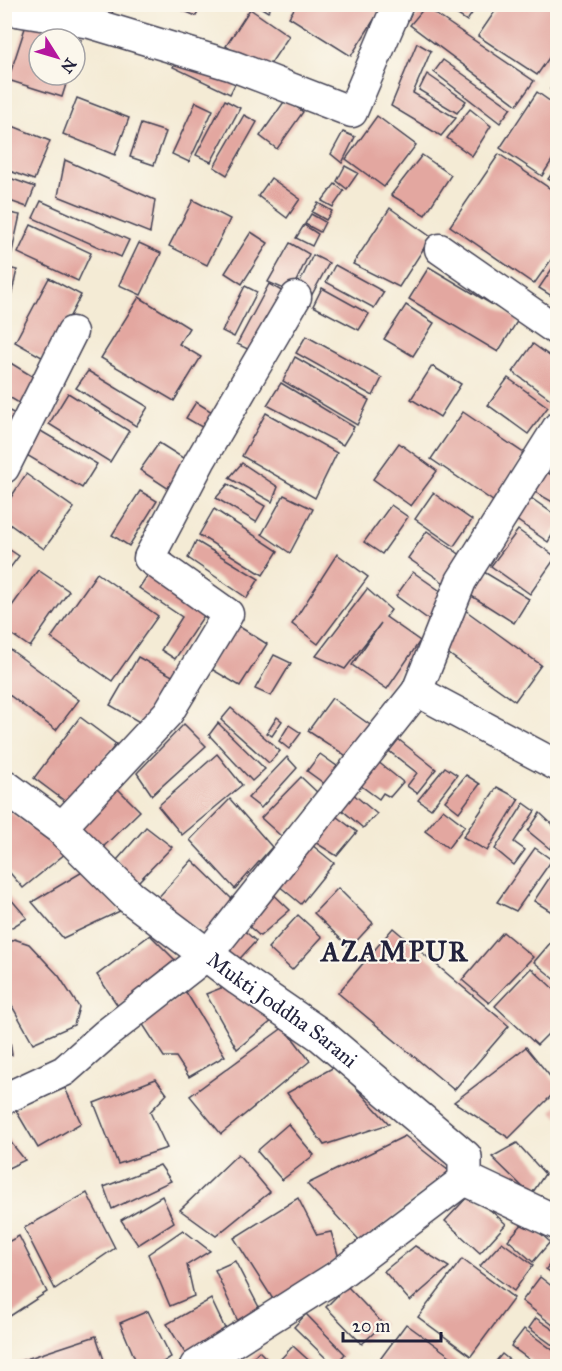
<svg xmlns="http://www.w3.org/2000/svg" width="562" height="1371" font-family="'IM FELL Great Primer',serif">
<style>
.building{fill:#e3a7a0}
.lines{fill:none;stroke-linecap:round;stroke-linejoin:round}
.street-casing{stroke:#424052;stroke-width:33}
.secondary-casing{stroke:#424052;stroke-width:36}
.street{stroke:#fff;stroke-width:30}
.secondary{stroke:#fff;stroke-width:33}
.labels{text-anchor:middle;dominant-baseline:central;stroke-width:4.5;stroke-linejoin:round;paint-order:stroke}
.street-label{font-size:21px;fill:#22223b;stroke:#fbf7ec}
.district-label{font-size:27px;font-weight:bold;letter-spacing:1.5px;fill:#22223b;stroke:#fbf7ec}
</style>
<rect width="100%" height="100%" fill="#fbf7ec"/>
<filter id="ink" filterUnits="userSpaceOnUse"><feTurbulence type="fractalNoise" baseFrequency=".0167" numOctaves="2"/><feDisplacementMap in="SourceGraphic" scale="12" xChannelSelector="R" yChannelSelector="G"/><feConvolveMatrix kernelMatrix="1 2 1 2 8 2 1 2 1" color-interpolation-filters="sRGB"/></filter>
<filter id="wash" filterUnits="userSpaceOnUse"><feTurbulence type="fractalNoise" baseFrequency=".008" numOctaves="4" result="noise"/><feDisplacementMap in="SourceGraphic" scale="24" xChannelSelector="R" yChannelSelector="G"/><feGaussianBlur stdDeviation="1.35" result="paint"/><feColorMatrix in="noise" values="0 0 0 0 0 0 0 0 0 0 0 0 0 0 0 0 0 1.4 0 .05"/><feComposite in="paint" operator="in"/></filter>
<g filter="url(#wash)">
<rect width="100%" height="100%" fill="#f4ebd5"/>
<g id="blocks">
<g class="building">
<polygon points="59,4 114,4 111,20"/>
<polygon points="168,4 201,4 196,16"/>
<polygon points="255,4 273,4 268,12"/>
<polygon points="297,4 384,4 351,56 289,17"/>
<polygon points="453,4 478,4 467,21 450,10"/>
<polygon points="500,4 558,4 558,45 537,75 478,36"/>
<polygon points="425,7 534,81 517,105 410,25"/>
<polygon points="250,9 289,36 265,72 226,46"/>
<polygon points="27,22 81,40 75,56 75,39 39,39 39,75 69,75 62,97 8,80"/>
<polygon points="417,43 431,51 413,93 456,118 441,136 391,106"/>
<polygon points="179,53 237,80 230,94 173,67"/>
<polygon points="443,60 511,108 500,123 434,72"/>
<polygon points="427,74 466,101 457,113 419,90"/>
<polygon points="558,79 558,95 550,89"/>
<polygon points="537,92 558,107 558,151 542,176 500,148"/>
<polygon points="77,98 129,118 115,155 63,134"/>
<polygon points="286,99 303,112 277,149 260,136"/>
<polygon points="225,100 240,108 211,162 196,155"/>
<polygon points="196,102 213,110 189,162 172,154"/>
<polygon points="470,109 491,126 472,156 447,138"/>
<polygon points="244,115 257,122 227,175 214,167"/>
<polygon points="377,116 416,145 384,187 346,159"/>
<polygon points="5,123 50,141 34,180 4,169"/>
<polygon points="141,124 166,132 154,165 130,157"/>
<polygon points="343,132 355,137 342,163 331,154"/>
<polygon points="499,154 558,194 558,250 534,284 450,226"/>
<polygon points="422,155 451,175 425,215 391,195"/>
<polygon points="65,160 155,200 150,233 58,196"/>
<polygon points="558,165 558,185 548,179"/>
<polygon points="345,166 358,173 347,189 337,181"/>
<polygon points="4,176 35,187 27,207 4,199"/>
<polygon points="271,178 300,199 287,218 258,196"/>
<polygon points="335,184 344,191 333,207 322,201"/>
<polygon points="193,200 230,219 207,265 169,246"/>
<polygon points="41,201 129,240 121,257 33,218"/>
<polygon points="318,203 332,211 326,220 312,212"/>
<polygon points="390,208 431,237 399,287 353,264"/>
<polygon points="4,212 20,215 10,261 4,260"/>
<polygon points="311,214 325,222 320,232 305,224"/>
<polygon points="31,225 91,253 78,281 18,253"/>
<polygon points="304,225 318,234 312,246 296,238"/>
<polygon points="251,232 268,243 242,284 225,273"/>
<polygon points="139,243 161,253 141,295 119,285"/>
<polygon points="290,243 309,254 291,292 268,282"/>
<polygon points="313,255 329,263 309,300 294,294"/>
<polygon points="558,260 558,300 539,288"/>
<polygon points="335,265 384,292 374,308 326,282"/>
<polygon points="4,267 17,270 11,296 4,294"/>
<polygon points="429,267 518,320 498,352 409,299"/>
<polygon points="49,278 81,295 47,360 15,342"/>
<polygon points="269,284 287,294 256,353 237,344"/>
<polygon points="245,286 257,292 234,337 222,331"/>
<polygon points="322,288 369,314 359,330 313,306"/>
<polygon points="139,297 189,328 179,344 201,357 174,401 101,358"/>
<polygon points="406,305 434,323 413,356 384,339"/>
<polygon points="306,336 382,378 373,396 296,353"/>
<polygon points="533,344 558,362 558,396 553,401 513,372"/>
<polygon points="295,357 369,400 357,425 283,381"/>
<polygon points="4,359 40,381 24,406 4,394"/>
<polygon points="432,366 461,384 440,417 411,399"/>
<polygon points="88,371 148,407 136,426 76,388"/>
<polygon points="508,378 548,407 528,434 488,405"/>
<polygon points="281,383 354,427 343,445 267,405"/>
<polygon points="68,393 129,431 110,462 49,424"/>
<polygon points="196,402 217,415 207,430 186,418"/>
<polygon points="4,408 19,416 4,441"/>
<polygon points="463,412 525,454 493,501 431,459"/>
<polygon points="266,413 337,453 315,498 242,456"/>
<polygon points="39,430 97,464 82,488 25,454"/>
<polygon points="159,443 191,463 172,491 140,470"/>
<polygon points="399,443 437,471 411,506 373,479"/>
<polygon points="242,463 278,487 272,502 229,478"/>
<polygon points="546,472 558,478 558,505 533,491"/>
<polygon points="26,474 74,508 44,549 4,520 4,508"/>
<polygon points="228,484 265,506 256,522 216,498"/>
<polygon points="140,491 157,501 129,546 112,535"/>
<polygon points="433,493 472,520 454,546 415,519"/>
<polygon points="284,495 313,509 290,553 262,534"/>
<polygon points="531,498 558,517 558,526 548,542 515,519"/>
<polygon points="391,505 408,517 382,554 364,542"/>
<polygon points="214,509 278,551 263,575 199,535"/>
<polygon points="518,530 556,557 530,594 491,566"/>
<polygon points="427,531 469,561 450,587 408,558"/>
<polygon points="196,541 259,579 247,598 188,558"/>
<polygon points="4,546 19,556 4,576"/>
<polygon points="337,554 368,577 318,644 292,624"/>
<polygon points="38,570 69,591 30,647 4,629 4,617"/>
<polygon points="151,570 209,608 175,659 161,650 182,617 139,588"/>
<polygon points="413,572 449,597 432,622 396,596"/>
<polygon points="484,572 529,599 514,623 470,595"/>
<polygon points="97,573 158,616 112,681 51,638"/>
<polygon points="367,589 391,610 386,617 420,641 387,689 352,665 381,623 345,669 316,656"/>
<polygon points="465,610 541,665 515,701 439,647"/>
<polygon points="235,624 267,644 240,686 208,667"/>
<polygon points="4,645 79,700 56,730 4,691"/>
<polygon points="274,655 291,663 271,696 255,689"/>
<polygon points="138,657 176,678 148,727 110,705"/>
<polygon points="332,698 373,727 351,759 308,731"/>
<polygon points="231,708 280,751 269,763 221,720"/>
<polygon points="80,717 116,744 70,805 34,778"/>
<polygon points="277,717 282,721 272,736 267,733"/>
<polygon points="218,723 265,769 252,781 209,735"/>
<polygon points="184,724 206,746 152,795 137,773"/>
<polygon points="289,725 301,733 289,749 279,741"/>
<polygon points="398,739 436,769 417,793 407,786 417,773 389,751"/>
<polygon points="217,754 242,785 182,835 158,806"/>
<polygon points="320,754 341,769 329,787 307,771"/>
<polygon points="287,757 297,768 261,808 248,798"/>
<polygon points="377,761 403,782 390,797 383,793 379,799 360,785"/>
<polygon points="445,767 457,775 431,809 418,800"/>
<polygon points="466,775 480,784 459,812 445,801"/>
<polygon points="301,777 319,794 281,836 261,818"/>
<polygon points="116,787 140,811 99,851 76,825"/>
<polygon points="497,787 519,799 487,851 463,837"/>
<polygon points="352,793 377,814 363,828 341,809"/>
<polygon points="230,799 272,847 235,889 190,840"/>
<polygon points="524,803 535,811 514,842 525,850 514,865 495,849"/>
<polygon points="4,807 66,853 23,888 4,866"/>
<polygon points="443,809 465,826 448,848 425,831"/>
<polygon points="540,813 558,830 558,836 550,849 528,831"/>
<polygon points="333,814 357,832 337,856 313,841"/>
<polygon points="146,827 172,847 135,885 117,860"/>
<polygon points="312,845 334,863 301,904 278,885"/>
<polygon points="535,848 552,860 516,911 497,902"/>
<polygon points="192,860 235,902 204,934 155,901"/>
<polygon points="558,865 558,910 555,914 534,901"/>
<polygon points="84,871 120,911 63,938 32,902"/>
<polygon points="338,888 373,923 350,948 314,913"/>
<polygon points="269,890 290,910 260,936 245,923"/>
<polygon points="4,891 27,918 4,932"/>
<polygon points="298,915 322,937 292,970 268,948"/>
<polygon points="240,927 256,941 233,966 217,953"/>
<polygon points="393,928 509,1026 454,1090 338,993"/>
<polygon points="503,932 533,957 489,1003 462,980"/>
<polygon points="558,934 558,982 534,962"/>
<polygon points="150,935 175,960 118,1006 97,975"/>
<polygon points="14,939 29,944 59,976 79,1007 74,1025 33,1043 4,992 4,949"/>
<polygon points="531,968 558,993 558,1024 537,1045 495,1006"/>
<polygon points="226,986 273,1020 237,1049 206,994"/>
<polygon points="186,992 225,1056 189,1077 176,1057 164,1057 142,1023"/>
<polygon points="284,1027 310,1061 221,1134 190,1096"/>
<polygon points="4,1029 9,1034 12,1055 4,1057"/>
<polygon points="526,1047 558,1086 558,1089 509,1138 454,1102"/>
<polygon points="336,1066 389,1124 324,1145 287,1093"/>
<polygon points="156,1079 167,1094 150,1112 167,1148 118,1164 94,1103"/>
<polygon points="65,1088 81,1123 38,1148 15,1109"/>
<polygon points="558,1105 558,1118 552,1111"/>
<polygon points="288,1124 314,1155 282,1180 257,1151"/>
<polygon points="4,1134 25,1160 4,1170"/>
<polygon points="405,1136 449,1171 362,1243 307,1184"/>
<polygon points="517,1143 545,1174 531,1195 492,1157"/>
<polygon points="238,1154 270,1192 216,1236 180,1210"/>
<polygon points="160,1165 171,1181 112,1209 104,1187"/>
<polygon points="87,1193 115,1248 55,1289 24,1228"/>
<polygon points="471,1193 506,1224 480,1253 445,1221"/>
<polygon points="162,1196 174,1222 138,1245 121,1220"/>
<polygon points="298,1198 317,1235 331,1232 339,1258 276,1304 234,1238"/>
<polygon points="526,1220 550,1242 533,1262 508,1240"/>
<polygon points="183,1230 210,1251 187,1265 194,1296 170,1306 148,1254"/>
<polygon points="19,1236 47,1292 4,1320 4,1244"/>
<polygon points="502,1242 533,1265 514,1291 480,1266"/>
<polygon points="415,1246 449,1267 410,1301 384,1271"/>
<polygon points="558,1254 558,1277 546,1269"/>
<polygon points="462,1259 514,1298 471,1356 418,1317"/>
<polygon points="235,1261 262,1313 240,1326 215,1270"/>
<polygon points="540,1277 558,1291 558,1329 522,1301"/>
<polygon points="347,1286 383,1324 362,1344 326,1307"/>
<polygon points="211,1299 228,1335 188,1358 167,1324"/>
<polygon points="148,1311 171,1357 157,1366 138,1366 120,1323"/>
<polygon points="306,1314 345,1354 334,1366 294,1327"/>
<polygon points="536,1318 558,1333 558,1349 529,1328"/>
<polygon points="406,1324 461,1364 459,1366 375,1366"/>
<polygon points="524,1329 558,1354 558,1366 538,1366 511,1346"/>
<polygon points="96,1336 106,1366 12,1366 11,1364"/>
<polygon points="293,1346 315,1366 244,1366 259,1351 274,1366"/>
<polygon points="502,1354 517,1366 492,1366"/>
</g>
</g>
</g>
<g filter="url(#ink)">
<use href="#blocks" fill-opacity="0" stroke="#424052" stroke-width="1.5"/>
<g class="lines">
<g class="street-casing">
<g id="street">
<polyline points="4,9 90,23 233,66 352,112 398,4"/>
<polyline points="440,249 558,331"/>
<polyline points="4,468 72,332"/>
<polyline points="417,691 461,581 558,427"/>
<polyline points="61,828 168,713 228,614 149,558 200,461 296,297"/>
<polyline points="4,1099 64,1071 106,1034 207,955 417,691 558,766"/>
<polyline points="195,1366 337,1276 465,1179"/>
</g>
</g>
<g class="secondary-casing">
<g id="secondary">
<path id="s1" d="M4,786L61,828L130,897L239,979L322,1036L465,1157V1179L558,1223"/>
</g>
</g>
<use href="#street" class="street"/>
<use href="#secondary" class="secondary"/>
</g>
</g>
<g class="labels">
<g class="street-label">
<text stroke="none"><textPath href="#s1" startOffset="358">Mukti Joddha Sarani</textPath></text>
</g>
<g class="district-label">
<text x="395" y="951">AZAMPUR</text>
</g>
</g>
<rect width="562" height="1371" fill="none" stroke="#fbf7ec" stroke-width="24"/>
<g transform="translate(57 57) rotate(127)"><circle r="28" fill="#fbf7ec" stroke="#a4a2a5" stroke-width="1.5"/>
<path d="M0-4.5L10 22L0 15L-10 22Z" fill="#b5179e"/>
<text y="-9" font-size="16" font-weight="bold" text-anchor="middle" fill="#22223b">N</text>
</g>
<path d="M343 1332v9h98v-9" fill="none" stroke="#22223b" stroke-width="3"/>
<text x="352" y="1332" font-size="18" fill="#22223b" stroke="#fbf7ec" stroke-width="4.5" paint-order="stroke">20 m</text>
</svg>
